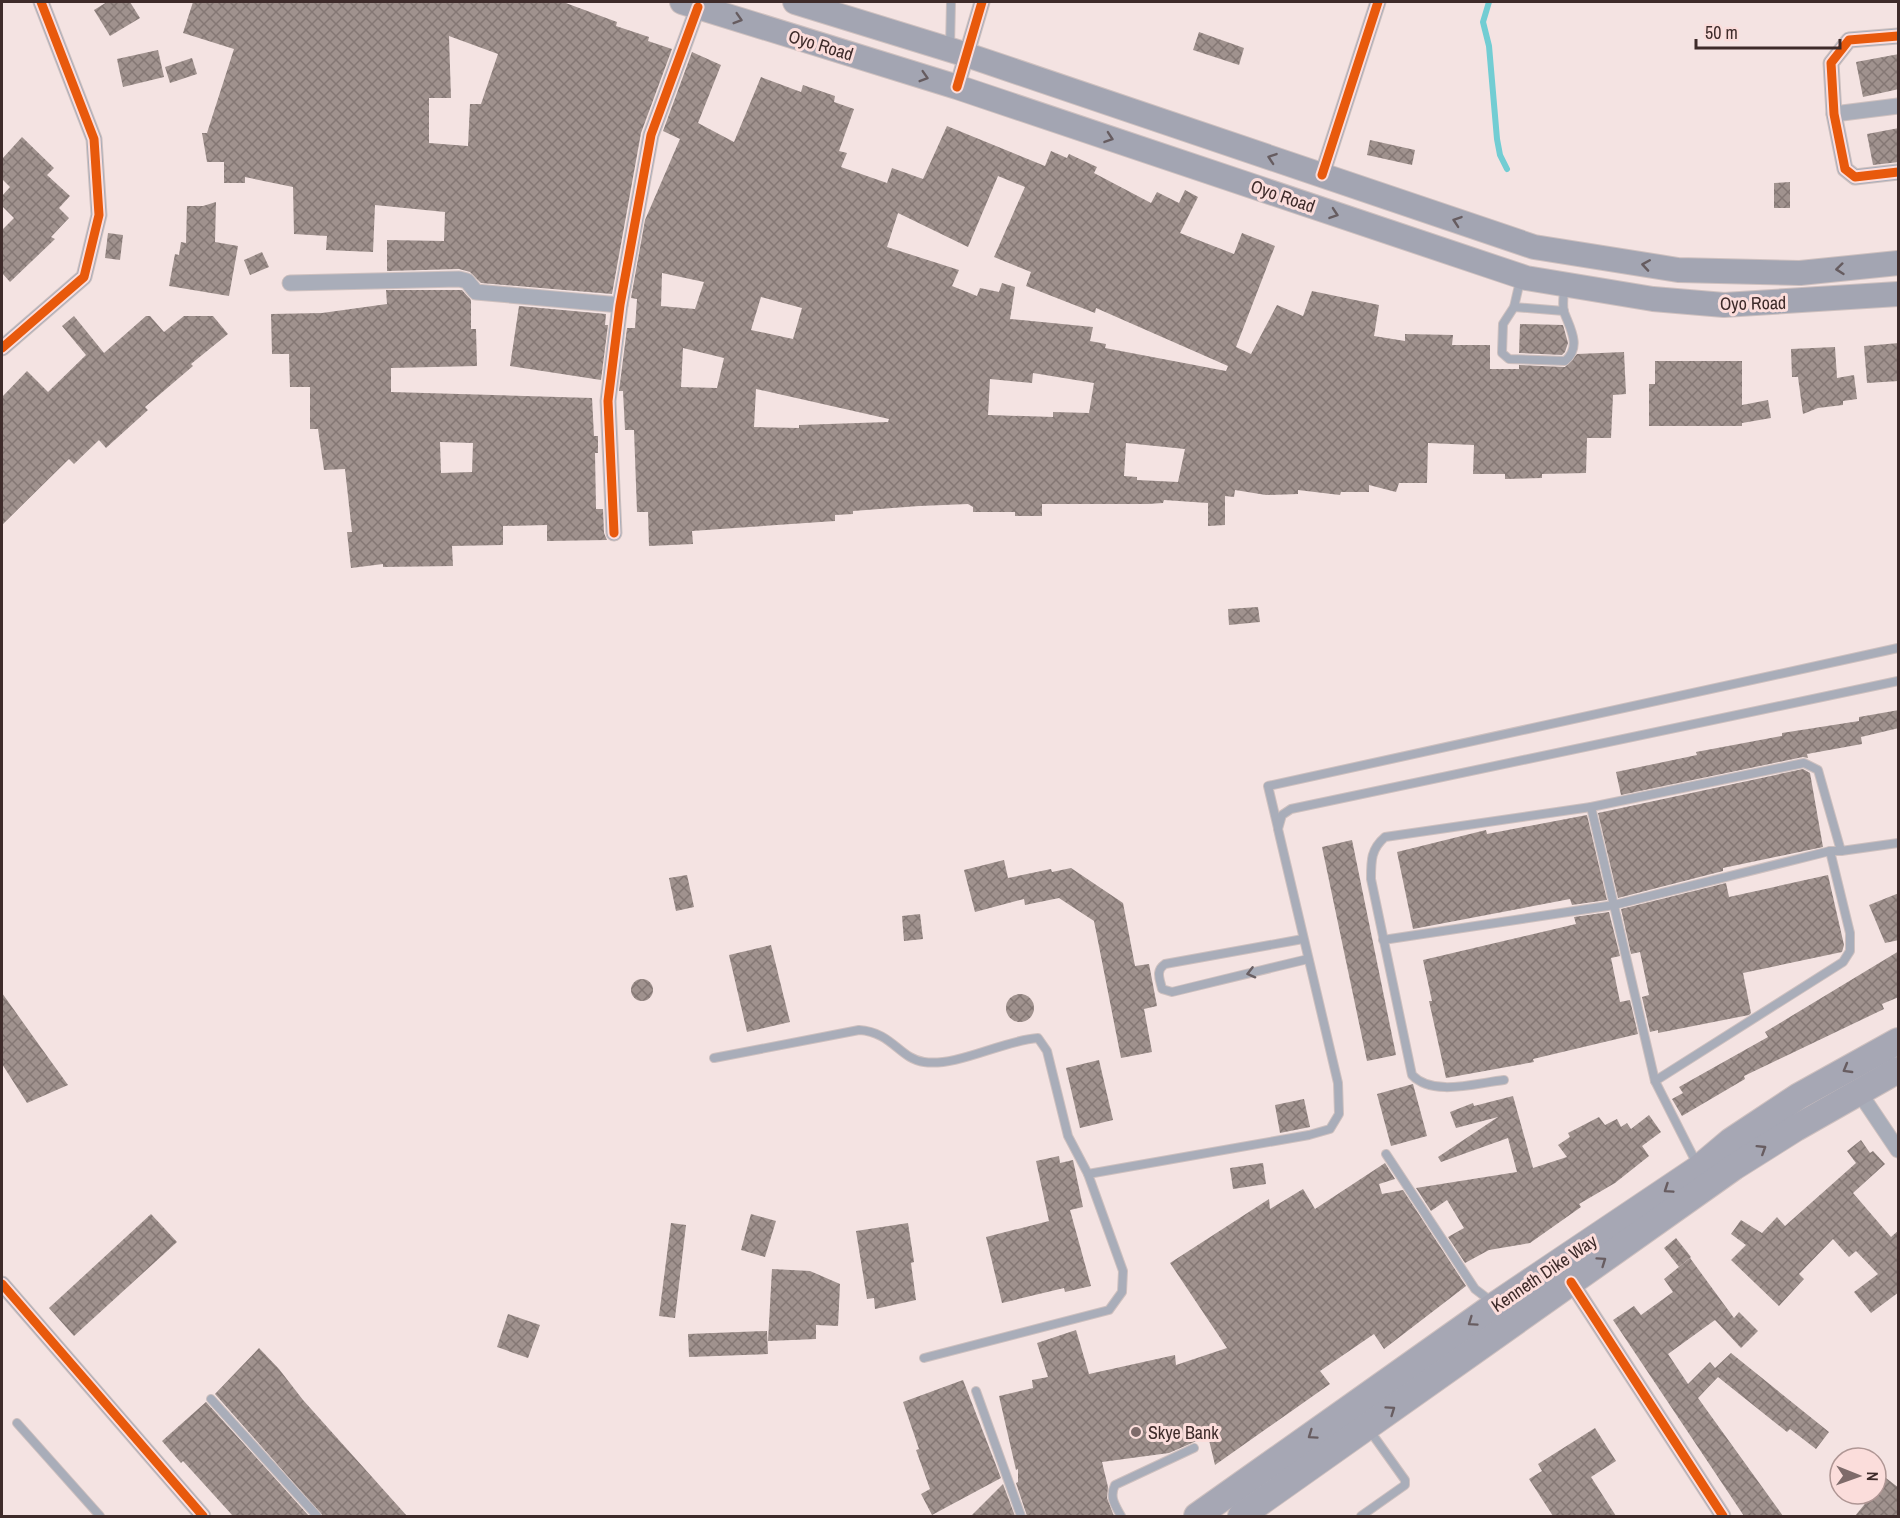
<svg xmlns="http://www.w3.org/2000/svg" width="1900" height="1518" font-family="'Archivo Narrow',sans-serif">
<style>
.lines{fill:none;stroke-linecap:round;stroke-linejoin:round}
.stream{stroke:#72cdd3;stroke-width:6}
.building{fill:url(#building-cross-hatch);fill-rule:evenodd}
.service-casing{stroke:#cec0bf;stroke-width:10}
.minor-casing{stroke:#cec0bf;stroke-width:17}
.primary-casing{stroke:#cec0bf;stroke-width:26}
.trunk-casing{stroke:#cec0bf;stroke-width:28}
.service{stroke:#a9adb9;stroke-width:8}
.minor{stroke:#a9adb9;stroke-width:15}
.primary{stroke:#a3a5b2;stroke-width:24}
.trunk{stroke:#a6a7b4;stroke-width:26}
.cycleway-casing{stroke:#fbdddb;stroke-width:13}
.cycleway{stroke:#e8590c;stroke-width:9}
.oneway{stroke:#665c60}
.oneway2{stroke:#695f63}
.oneway3{stroke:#685d61}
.poi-dot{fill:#7e6b6a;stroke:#fbdddb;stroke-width:2}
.labels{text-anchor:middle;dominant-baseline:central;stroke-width:6;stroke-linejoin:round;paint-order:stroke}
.street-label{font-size:18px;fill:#3e2b2a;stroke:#fbdddb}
.poi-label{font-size:18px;fill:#3e2b2a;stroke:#fbdddb;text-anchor:start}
</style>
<defs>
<pattern id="building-cross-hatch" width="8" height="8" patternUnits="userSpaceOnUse" patternTransform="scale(1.5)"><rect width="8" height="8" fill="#a0928e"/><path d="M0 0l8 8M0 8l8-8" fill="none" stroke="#847774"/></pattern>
</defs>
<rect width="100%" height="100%" fill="#f4e3e2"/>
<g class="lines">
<polyline class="stream" points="1489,2 1483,22 1489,46 1497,139 1500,155 1507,169"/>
</g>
<g class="building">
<polygon points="107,2 130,2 140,18 110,36 94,10"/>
<path d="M193,2H563L617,22L616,26L649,37L648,41L672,49L641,133L612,294L481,283L470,272L459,269L387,271V240L444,241L445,212L375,205L373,252L326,250L327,236L294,234L293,187L245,177V183H224V162H207L202,133H207L234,49L183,33ZM449,36L498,54L481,104H470L468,146L429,143V98H451Z"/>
<polygon points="1199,32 1244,48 1239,65 1193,50"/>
<polygon points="158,50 164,77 123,87 117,59"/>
<path d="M692,52L721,65L698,123L734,142L761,77L801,92L803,85L835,96L834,102L854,109L839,151L847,153L841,167L887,183L892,168L923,179L947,126L1045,166L1051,151L1067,158L1069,154L1097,167L1094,173L1151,203L1157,192L1179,203L1185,190L1198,197L1180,233L1234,254L1242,233L1275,246L1236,347L1251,354L1277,305L1303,316L1312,291L1379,305L1374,336L1405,341V334L1453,335L1452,345H1490V369H1519V365L1565,367L1577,354L1624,352L1626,394L1613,395L1611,438H1587L1586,473L1542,474V478L1505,479V474H1473L1474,445L1428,443L1427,483H1399L1396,492L1369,485V492H1341L1340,495L1298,490V494L1266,495L1235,490L1234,497L1225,496V525L1208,526V503L1164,500L1163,503L1148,504H1042V516H1015V512H973V507L968,504L919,506L853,511V514L835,515V521L692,531L693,544L649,546L648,512H637L634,430H625L623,391H619L627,328H635L637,299L631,298L645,220L680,139L663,131ZM998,176L1025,187L994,257L1031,272L1026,286L1095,313L1096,308L1228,366L1226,371L1105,348L1106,344L1090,341L1093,327L1010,319L1015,287L1002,283L999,292L980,288L977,296L952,286L959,270L887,247L898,213L968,247ZM662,273L704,282L695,309L661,306ZM761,297L802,308L793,339L751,330ZM683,348L724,358L717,388L681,387ZM1033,373L1094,383L1089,413L1053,412V417L988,415L990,379L1032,383ZM756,389L889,419L888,422L799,425V428L754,427ZM1126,443L1185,449L1178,482L1137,480V477L1124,476Z"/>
<polygon points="1899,54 1899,89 1863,97 1856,62"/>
<polygon points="192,58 197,74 170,83 165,67"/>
<polygon points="1899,128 1899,162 1873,165 1867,134"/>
<polygon points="22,137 54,168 47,175 70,196 59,208 69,218 51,237 55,239 10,282 2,273 2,230 14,218 2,206 2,196 10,187 2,179 2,159"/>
<polygon points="1370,140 1415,150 1412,165 1367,155"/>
<polygon points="1790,182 1790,208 1774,208 1774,183"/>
<polygon points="216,202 215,242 238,246 229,296 169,286 175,254 179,255 181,242 186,243 187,206 203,206"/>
<polygon points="108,233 123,235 120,260 105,258"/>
<polygon points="262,252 269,267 250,275 244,260"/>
<path d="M386,290H462L471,300V329H476L477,366L391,368V392L592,398L594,436H598V453H595L596,509H603L604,533L607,540L547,541V525L503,526V545L452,546L453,566L383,567V564L351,568L347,532H352L345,469L324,470L318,429H310V387H290L289,354H272L271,314L322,313L387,304ZM440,442L473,443L472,472L441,473Z"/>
<polygon points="519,306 606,314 605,325 608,325 601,380 510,366"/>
<polygon points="74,316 104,353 146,316 150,316 164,332 184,316 213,316 228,334 191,364 193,366 145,407 148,410 106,448 99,440 74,464 69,459 2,525 2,397 27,371 48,392 86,355 62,326"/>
<polygon points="1520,324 1563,325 1568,343 1565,352 1562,355 1519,353"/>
<polygon points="1899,343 1899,381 1867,383 1864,346"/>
<polygon points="1835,347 1837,378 1854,375 1857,399 1843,401 1843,405 1818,408 1803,414 1798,377 1792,377 1791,349"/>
<polygon points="1655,361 1742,361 1742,405 1768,400 1771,418 1742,423 1742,426 1649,426 1649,384 1655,384"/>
<polygon points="1258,607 1260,622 1229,625 1228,609"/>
<polygon points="1899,710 1899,728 1861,737 1862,744 1807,754 1808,758 1803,757 1621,795 1616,772 1697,755 1696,752 1782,736 1782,733 1859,721 1859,717"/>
<polygon points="1803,769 1810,773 1823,847 1723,868 1723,871 1618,898 1598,813"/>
<polygon points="1587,815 1607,900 1572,905 1570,899 1413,929 1397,852 1486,830 1487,834"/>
<polygon points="1352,840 1396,1055 1367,1061 1322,847"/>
<polygon points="1004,860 1008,878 1051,869 1052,872 1071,868 1123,903 1135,966 1149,964 1157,1006 1144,1009 1152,1052 1121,1058 1094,921 1059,898 1025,905 1024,899 975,912 964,870"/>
<polygon points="687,875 694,907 676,911 669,878"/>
<polygon points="1828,875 1844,945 1842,952 1743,973 1751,1013 1749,1015 1658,1033 1658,1030 1650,1032 1642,997 1649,995 1640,952 1631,954 1621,909 1726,883 1729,897"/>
<polygon points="1899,893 1899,940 1885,943 1869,905"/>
<polygon points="1609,912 1620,956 1611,958 1620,1002 1630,1000 1638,1034 1533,1059 1534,1062 1446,1078 1429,1001 1432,1001 1423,960 1576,924 1574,917"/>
<polygon points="920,914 923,939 904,941 902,916"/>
<polygon points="771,945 790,1022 747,1032 729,955"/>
<polygon points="1899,951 1899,997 1882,1004 1884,1009 1744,1076 1745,1079 1682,1116 1672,1099 1683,1093 1679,1087 1768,1037 1765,1032"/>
<circle cx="642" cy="990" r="11"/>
<polygon points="2,993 42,1049 68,1085 27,1103 2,1064"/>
<circle cx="1020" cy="1008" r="14"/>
<polygon points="1099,1060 1113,1120 1080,1128 1066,1068"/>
<polygon points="1413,1084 1427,1136 1391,1146 1377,1094"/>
<polygon points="1513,1096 1533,1168 1567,1157 1558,1145 1570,1137 1568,1133 1599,1117 1605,1125 1617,1119 1621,1127 1627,1123 1631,1129 1649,1115 1661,1132 1642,1146 1649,1156 1615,1183 1579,1204 1581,1207 1530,1243 1489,1250 1465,1263 1448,1237 1464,1228 1447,1200 1431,1211 1416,1188 1517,1172 1508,1138 1441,1162 1438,1157 1498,1117 1456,1128 1450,1112 1473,1103 1474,1106"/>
<polygon points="1304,1099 1310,1127 1280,1133 1275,1105"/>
<polygon points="1861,1140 1870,1153 1873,1151 1885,1164 1853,1193 1891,1237 1899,1230 1899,1292 1871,1313 1854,1292 1878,1274 1856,1251 1849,1257 1833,1239 1799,1274 1804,1279 1779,1306 1731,1260 1746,1245 1731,1234 1741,1220 1762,1233 1777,1217 1785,1226 1856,1163 1847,1151"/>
<polygon points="1059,1156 1060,1163 1073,1160 1083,1207 1070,1210 1091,1286 1065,1292 1064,1288 1002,1303 986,1237 1049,1221 1036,1161"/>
<polygon points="1263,1163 1266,1184 1233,1189 1230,1168"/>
<polygon points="1385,1163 1395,1179 1379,1184 1382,1194 1403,1190 1466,1286 1384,1349 1374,1334 1320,1371 1330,1384 1215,1465 1208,1436 1169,1453 1102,1462 1108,1487 1107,1498 1114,1516 1027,1516 1016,1483 1018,1482 1018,1469 1016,1470 999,1396 1033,1388 1032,1380 1048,1377 1037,1343 1076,1330 1089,1374 1175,1355 1176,1365 1227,1348 1170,1263 1269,1199 1270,1209 1303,1189 1315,1209"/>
<polygon points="151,1214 177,1242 74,1336 49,1308"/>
<polygon points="751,1214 776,1221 765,1257 741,1250"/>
<polygon points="671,1223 686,1225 675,1318 659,1316"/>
<polygon points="908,1223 914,1262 911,1263 916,1300 875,1309 874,1298 867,1299 856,1231"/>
<polygon points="1676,1238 1691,1257 1679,1267 1664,1248"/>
<polygon points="1690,1258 1734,1318 1739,1312 1758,1331 1741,1348 1715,1320 1668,1354 1688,1384 1710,1362 1715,1368 1731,1353 1829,1432 1816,1449 1790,1429 1787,1432 1718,1377 1698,1398 1783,1516 1744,1516 1613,1320 1634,1306 1641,1315 1673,1292 1664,1279"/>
<polygon points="772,1269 810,1271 840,1284 838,1326 816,1325 816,1339 768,1341"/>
<polygon points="508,1314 540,1325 528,1358 497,1347"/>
<polygon points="767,1331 768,1354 689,1357 688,1334"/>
<polygon points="259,1348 279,1369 303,1400 407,1516 323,1516 215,1394"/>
<polygon points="963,1380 1001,1478 932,1515 921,1494 930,1489 916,1450 919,1449 903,1402"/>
<polygon points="206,1402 207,1403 309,1516 233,1516 183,1461 181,1463 162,1441"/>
<polygon points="1595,1428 1616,1461 1591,1477 1616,1516 1553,1516 1529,1479 1542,1471 1538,1464"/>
<polygon points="1886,1478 1899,1488 1899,1516 1855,1516 1873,1494 1876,1494"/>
<polygon points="1003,1484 1015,1516 971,1516"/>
</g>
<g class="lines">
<g class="service-casing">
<g id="service">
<polyline points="950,47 951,2"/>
<path d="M1520,281L1514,307L1503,324L1502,353L1509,359L1565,361C1582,347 1570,328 1564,312C1562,305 1564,295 1564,288"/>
<polyline points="1514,307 1564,311"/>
<polyline points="1278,828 1268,786 1898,648"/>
<path d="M1303,939L1165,964C1155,971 1160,979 1162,989L1172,992L1308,959"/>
<polyline points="1383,940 1614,905 1830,851 1841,851"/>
<path d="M714,1058L859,1030C892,1032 900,1059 924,1062C957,1067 1004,1040 1038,1038L1047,1051L1068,1136L1088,1174"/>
<path d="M1504,1080C1476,1083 1433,1097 1412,1075L1371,879C1371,860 1371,849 1385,837L1591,807"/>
<polyline points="1655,1081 1843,962 1850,951 1850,933 1830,851"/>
<polyline points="1386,1154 1475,1289 1492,1302"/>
<polyline points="1697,1164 1655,1081 1591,807 1804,763 1818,770 1841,851 1898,843"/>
<polyline points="924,1358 1109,1310 1122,1292 1123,1271 1088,1174 1309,1135 1330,1129 1339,1114 1338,1083 1278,829 1282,815 1291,809 1898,681"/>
<polyline points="976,1391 1021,1516"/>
<polyline points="211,1399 317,1516"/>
<polyline points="17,1423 100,1516"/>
<path d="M1121,1516C1115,1505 1109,1497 1115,1485L1194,1448"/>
<polyline points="1361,1516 1405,1485 1405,1480 1370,1431"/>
</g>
</g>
<g class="minor-casing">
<g id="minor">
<polyline points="1898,36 1849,40 1831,63 1834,114 1845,169 1855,177 1898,172"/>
<polyline points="957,87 982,2"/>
<polyline points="1834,114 1898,106"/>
<polyline points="1322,175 1378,2"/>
<polyline points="290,283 459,279 467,281 476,292 620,305"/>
<polyline points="2,348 84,277 99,215 94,139 41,2"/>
<polyline points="614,533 608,401 620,305 651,135 698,7"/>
<polyline points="1859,1092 1898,1150"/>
<polyline points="1571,1282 1723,1516"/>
<polyline points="2,1284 203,1516"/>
</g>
</g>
<g class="primary-casing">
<g id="primary">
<polyline points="682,2 957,87 1526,278 1653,299 1724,305 1898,294"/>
<polyline points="795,2 967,55 1534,247 1678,270 1800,273 1898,263"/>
</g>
</g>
<g class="trunk-casing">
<g id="trunk">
<polyline points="1197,1516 1495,1305 1699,1168 1731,1141 1799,1096 1898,1041"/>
<polyline points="1241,1516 1734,1167 1796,1128 1898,1070"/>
</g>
</g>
<use href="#service" class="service"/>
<use href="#minor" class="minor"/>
<use href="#primary" class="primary"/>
<use href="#trunk" class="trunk"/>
<g class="cycleway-casing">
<g id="cycleway">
<polyline points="1898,36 1849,40 1831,63 1834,114 1845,169 1855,177 1898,172"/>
<polyline points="957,87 982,2"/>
<polyline points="1322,175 1378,2"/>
<polyline points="2,348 84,277 99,215 94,139 41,2"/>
<polyline points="614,533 608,401 620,305 651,135 698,7"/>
<polyline points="1571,1282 1723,1516"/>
<polyline points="2,1284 203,1516"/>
</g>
</g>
<use href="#cycleway" class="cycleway"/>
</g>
<defs><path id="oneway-chevron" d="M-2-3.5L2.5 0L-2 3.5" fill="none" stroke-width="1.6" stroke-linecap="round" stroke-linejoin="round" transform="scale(1.5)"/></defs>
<g class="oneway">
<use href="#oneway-chevron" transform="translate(738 19) rotate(17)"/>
<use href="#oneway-chevron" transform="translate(924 77) rotate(17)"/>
<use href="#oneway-chevron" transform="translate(1109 138) rotate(19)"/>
<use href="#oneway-chevron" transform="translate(1272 158) rotate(-161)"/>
<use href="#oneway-chevron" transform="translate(1334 214) rotate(19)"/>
<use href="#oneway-chevron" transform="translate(1457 221) rotate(-161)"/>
<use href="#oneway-chevron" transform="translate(1646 265) rotate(-171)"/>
<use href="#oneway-chevron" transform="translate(1840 269) rotate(174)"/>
</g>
<use class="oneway2" href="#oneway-chevron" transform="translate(1251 973) rotate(166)"/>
<g class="oneway3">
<use href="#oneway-chevron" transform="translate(1847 1069) rotate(150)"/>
<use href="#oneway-chevron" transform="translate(1762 1149) rotate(-32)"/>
<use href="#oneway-chevron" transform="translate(1668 1189) rotate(146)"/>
<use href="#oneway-chevron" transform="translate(1602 1261) rotate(-35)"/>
<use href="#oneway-chevron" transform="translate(1472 1322) rotate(145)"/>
<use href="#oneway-chevron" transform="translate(1391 1410) rotate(-35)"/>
<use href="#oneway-chevron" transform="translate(1312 1435) rotate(145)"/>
</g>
<circle class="poi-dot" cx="1136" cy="1432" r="6"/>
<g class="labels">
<g class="street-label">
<text transform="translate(821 45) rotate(17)">Oyo Road</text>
<text transform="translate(1283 196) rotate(19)">Oyo Road</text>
<text transform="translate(1753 303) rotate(-1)">Oyo Road</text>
<text transform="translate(1544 1273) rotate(-34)">Kenneth Dike Way</text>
</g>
<g class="poi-label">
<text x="1148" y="1432">Skye Bank</text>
</g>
</g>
<rect width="1900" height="1518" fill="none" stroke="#3e2b2a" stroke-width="6"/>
<g transform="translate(1858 1476) rotate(91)"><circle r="28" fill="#fbdddb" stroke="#af9694" stroke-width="1.5"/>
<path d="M0-4.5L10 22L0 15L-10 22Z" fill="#7e6b6a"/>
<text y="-9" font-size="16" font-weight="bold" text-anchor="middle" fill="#3e2b2a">N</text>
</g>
<path d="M1696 39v9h144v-9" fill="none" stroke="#3e2b2a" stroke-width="3"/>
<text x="1705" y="39" font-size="18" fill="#3e2b2a" stroke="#fbdddb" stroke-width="4.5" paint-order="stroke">50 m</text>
</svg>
